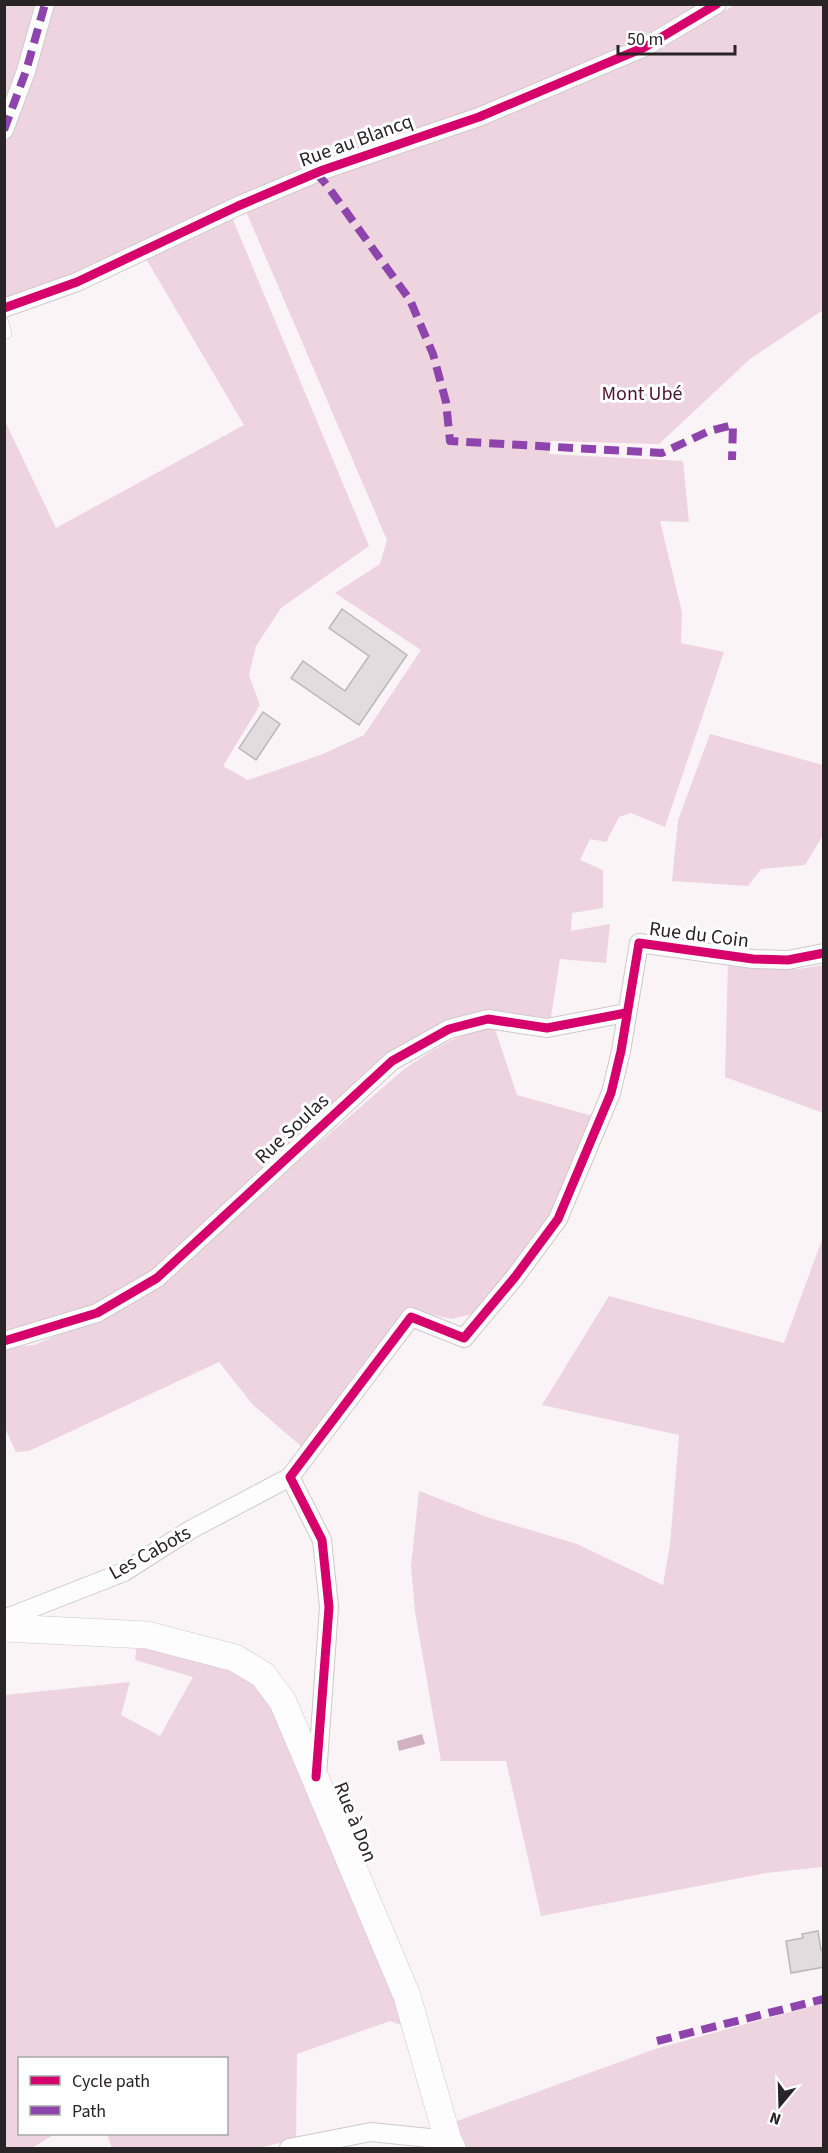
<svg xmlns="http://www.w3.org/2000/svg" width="828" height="2153" font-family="'Source Sans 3',sans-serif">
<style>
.green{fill:#edd4de}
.water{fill:#d2b2bf}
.building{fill:#e2dcdf;stroke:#bcb6b9;stroke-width:1.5}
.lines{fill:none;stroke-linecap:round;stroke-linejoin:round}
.lane-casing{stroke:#cec9cb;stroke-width:10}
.street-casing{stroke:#cec9cb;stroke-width:20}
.primary-casing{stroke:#cec9cb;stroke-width:28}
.lane{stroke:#fefdfe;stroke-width:9}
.street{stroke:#fefdfe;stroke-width:18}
.primary{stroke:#fefdfe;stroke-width:27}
.quiet{stroke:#8e44ad;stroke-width:8;stroke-dasharray:15 8;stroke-linecap:butt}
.cycleway-casing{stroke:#fff;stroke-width:13}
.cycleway{stroke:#d6006c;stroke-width:9}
.labels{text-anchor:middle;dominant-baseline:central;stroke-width:6;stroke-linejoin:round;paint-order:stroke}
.street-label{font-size:20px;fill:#292426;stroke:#fff}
.park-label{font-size:20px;fill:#4b1531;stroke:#fff}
</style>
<rect width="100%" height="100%" fill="#fbf4f7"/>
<g class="green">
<polygon points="5,5 38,5 5,115"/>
<polygon points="52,5 698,5 640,38 478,110 28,292 5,300 4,140 50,14"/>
<polygon points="735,5 823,5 823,310 750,359 659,444 551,441 549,454 683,461 689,522 660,521 682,612 681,643 724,652 665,827 631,813 619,817 606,842 590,839 580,860 603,870 603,908 572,913 571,931 610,924 606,963 560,959 550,1023 447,1023 148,1276 91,1308 5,1334 4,419 56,528 244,425 145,257 231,215 369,546 281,608 256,646 249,675 260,705 223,766 248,780 323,754 364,735 421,650 335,593 380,564 387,540 245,209 655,48"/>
<polygon points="710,734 823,765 823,835 805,865 761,869 748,886 672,881 678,820"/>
<polygon points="728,962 799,969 823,965 823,1113 725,1077"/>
<path d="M494,1026L517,1095L596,1117L549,1218L513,1270L473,1314L451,1319L408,1309L302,1447L253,1405L219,1362L29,1451L16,1452L5,1428L4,1348L34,1345L92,1321L154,1286L403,1070C432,1050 458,1033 494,1026Z"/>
<polygon points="823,1237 823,1867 766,1873 541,1916 506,1761 441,1761 415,1612 411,1566 419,1491 487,1517 577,1544 663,1585 670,1545 679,1435 542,1405 609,1296 784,1343"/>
<polygon points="137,1642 245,1673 272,1705 407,2027 390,2021 297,2054 296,2139 259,2148 112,2148 107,2134 226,2134 226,2058 20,2058 20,2134 55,2134 32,2148 5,2148 5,1695 130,1682 121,1715 160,1736 193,1677 135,1660"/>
<polygon points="823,2003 823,2148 463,2148 455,2134 457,2121 658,2048"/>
</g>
<polygon class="water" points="422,1734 425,1744 399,1751 397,1741"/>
<g class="building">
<polygon points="342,609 407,655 359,725 291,678 303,661 345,691 369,656 329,628"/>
<polygon points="263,712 280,724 256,760 239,748"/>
<polygon points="818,1931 821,1950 824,1949 824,1967 791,1973 786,1941 803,1938 802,1934"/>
</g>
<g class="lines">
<g class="lane-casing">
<polyline id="lane" points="4,322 7,334"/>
</g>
<g class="street-casing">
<g id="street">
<polyline points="4,130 26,71 45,4"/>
<polyline points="4,308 77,282 238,206 323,170 479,117 645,47 717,4"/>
<polyline points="4,1341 97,1313 157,1278 392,1061 449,1029 488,1019 547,1028 626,1013"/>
<polyline points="4,1619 124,1572 190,1530 290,1477"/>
<polyline points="317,1776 329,1607 322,1540 290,1477 411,1317 464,1338 515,1277 558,1219 611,1093 621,1051 639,943 753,959 788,960 824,953"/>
<polyline points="289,2148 371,2132 448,2140"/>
</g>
</g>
<g class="primary-casing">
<polyline id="primary" points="4,1628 147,1635 235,1658 263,1675 283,1702 407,1996 448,2140 452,2148"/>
</g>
<use href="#lane" class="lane"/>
<use href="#street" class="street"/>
<use href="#primary" class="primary"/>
<g class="quiet">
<polyline points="4,130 26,71 45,4"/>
<polyline points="316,173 326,184 410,300 433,354 446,402 450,441 662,453 709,431 733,425 732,460"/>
<polyline points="657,2041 824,1999"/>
</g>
<g class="cycleway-casing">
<g id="cycleway">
<polyline points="4,308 77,282 238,206 323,170 479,117 645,47 717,4"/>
<polyline points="4,1341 97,1313 157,1278 392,1061 449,1029 488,1019 547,1028 626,1013"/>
<polyline points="316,1777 329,1607 322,1540 290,1477 411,1317 464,1338 515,1277 558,1219 611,1093 621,1051 639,943 753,959 788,960 824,953"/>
</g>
</g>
<use href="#cycleway" class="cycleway"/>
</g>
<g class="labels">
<g class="street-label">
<text transform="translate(356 141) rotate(-20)">Rue au Blancq</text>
<text transform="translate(699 935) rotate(7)">Rue du Coin</text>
<text transform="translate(292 1129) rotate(-43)">Rue Soulas</text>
<text transform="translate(150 1553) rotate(-29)">Les Cabots</text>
<text transform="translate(355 1822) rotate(68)">Rue à Don</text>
</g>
<g class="park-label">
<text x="642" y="394">Mont Ubé</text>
</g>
</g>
<rect width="828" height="2153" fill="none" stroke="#292426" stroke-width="12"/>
<rect x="18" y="2057" width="210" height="78" fill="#ffffff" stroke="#a9a7a8" stroke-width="1.5"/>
<rect x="30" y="2076" width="30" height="9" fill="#d6006c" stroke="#a9a7a8" stroke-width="1.5"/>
<text x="72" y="2087" font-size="18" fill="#292426">Cycle path</text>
<rect x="30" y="2106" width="30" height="9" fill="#8e44ad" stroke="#a9a7a8" stroke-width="1.5"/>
<text x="72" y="2117" font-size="18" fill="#292426">Path</text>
<g transform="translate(780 2105) rotate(199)" stroke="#ffffff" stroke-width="4.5" paint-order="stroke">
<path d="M0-4.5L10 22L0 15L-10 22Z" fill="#292426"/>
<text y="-9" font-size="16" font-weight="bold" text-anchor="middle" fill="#292426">N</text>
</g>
<path d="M618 45v9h117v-9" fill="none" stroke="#292426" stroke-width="3"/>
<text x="627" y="45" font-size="18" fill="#292426" stroke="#ffffff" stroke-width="4.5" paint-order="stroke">50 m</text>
</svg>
